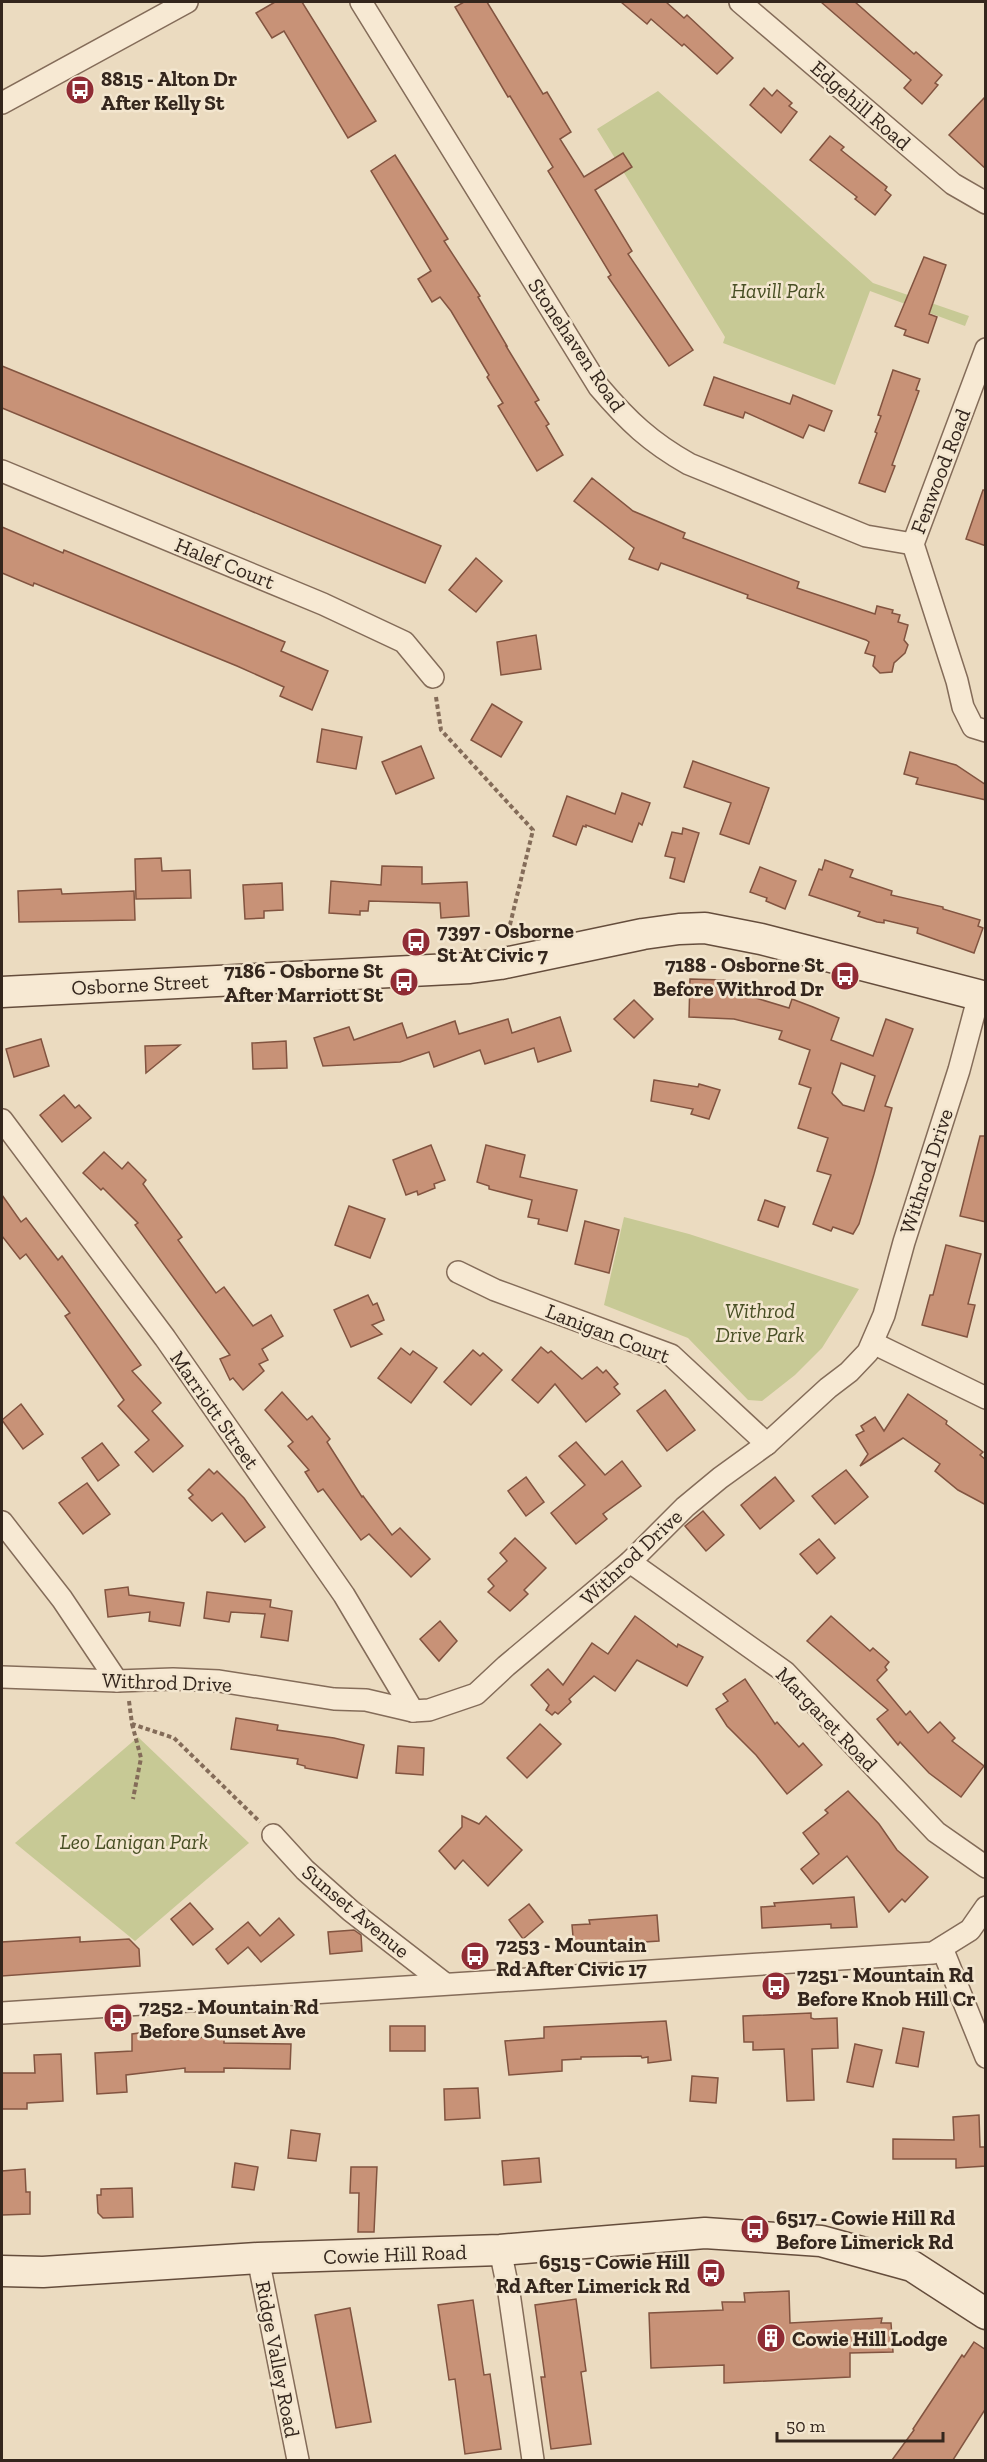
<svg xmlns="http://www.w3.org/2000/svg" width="987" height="2462" font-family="'Zilla Slab',serif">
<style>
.green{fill:#c7c995}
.building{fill:#c89277;stroke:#825440;stroke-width:1.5;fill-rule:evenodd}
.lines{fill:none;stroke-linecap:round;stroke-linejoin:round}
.street-casing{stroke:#846c59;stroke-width:24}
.secondary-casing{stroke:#654d3c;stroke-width:33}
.path{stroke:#846c59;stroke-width:4;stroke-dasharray:4.5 3;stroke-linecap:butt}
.street{stroke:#f7e9d3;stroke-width:21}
.secondary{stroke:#f7e9d3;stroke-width:30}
.labels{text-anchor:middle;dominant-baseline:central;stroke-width:5;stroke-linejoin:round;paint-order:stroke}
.poi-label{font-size:21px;font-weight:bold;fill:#34261d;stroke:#f3e6cf;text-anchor:start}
.street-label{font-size:21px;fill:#34261d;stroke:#f3e6cf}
.park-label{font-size:21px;font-style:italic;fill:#484f24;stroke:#f3e6cf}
</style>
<rect width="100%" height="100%" fill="#ebdbc0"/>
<g class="green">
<polygon points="658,91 873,283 969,316 965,326 870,291 835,385 723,343 725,337 597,129"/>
<polygon points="624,1217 689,1234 859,1289 822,1348 795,1375 762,1401 748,1400 688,1338 604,1305"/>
<polygon points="138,1737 249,1843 135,1941 15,1843"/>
</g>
<g class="building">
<polygon points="275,2 302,2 376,121 348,138 284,31 272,38 256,13"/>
<polygon points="464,2 487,2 543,94 547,92 571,132 560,139 584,177 623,153 632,167 595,190 632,251 628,254 693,350 669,366 608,277 611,275 548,171 553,167 510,96 508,97 455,7"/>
<polygon points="621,2 666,2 684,18 687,15 733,58 717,74 684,44 682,46 651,19 647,24"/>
<polygon points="821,2 855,2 914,54 916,52 942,75 935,83 938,85 922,104 904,88 911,80"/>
<polygon points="764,88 772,96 777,90 792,103 789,106 797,112 781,133 750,105"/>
<polygon points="986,96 986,169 949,135"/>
<polygon points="830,136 844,147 841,150 887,187 885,190 891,195 875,215 855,199 857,197 810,160"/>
<polygon points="395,155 448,239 444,241 480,296 478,297 507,346 506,346 539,400 535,402 549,424 546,426 563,455 537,471 498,406 503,403 487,377 489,375 451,311 440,297 432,302 418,279 431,271 371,171"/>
<polygon points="924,257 946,265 929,314 937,317 928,343 904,335 906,330 895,326"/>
<polygon points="2,366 441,546 425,583 2,408"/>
<polygon points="893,370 920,379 916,390 919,391 892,465 895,466 885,492 859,483 877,433 875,432 881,416 878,415"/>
<polygon points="714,377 790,404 793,395 832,411 824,431 809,425 803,438 745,412 743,418 704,405"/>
<polygon points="592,478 633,511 685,533 683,538 799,582 797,588 875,614 877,606 893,610 892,613 900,615 898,622 908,625 904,640 908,645 905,653 894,663 892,672 880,673 873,666 875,656 865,653 869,642 866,640 747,598 748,595 661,563 658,570 629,559 634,548 574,501"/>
<polygon points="983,490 986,490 986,546 966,539"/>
<polygon points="2,527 63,553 64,550 285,642 281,651 328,671 312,710 280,696 284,687 237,666 34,583 33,586 2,573"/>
<polygon points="476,558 502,581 476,612 449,590"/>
<polygon points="536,635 541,669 501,675 497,642"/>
<polygon points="492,704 522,722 501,757 471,740"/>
<polygon points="322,729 362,737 356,769 317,762"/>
<polygon points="421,746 434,778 396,794 382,762"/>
<polygon points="910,752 956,765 986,785 986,800 916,784 918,778 904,774"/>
<polygon points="693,761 769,788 749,844 720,834 731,803 684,787"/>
<polygon points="622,793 650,803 642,825 639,823 632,842 586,825 586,827 583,826 576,845 553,836 567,796 615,814"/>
<polygon points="683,828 699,833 684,882 670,878 675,858 665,856 672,832 682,834"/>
<polygon points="161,858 162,871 190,870 191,898 136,899 135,859"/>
<polygon points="825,860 853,870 850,877 892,891 891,895 943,907 943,909 980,920 978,926 983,928 974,953 917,933 918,928 884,920 884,923 877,922 858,916 860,912 809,895 819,869 822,870"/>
<polygon points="382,866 422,867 422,884 467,882 469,916 441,918 440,903 369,901 368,911 360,911 360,915 329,913 331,881 381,885"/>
<polygon points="760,867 796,881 785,909 766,901 767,898 750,892"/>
<polygon points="282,883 283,910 264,911 264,918 245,919 243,885"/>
<polygon points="61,889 62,894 134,891 135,920 19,922 18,891"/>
<path d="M690,979L725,980V987L749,996L789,1008L792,999L813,1007L839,1018L831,1040L873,1056L886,1019L913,1029L885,1106L892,1108L874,1174L859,1224L853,1234L833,1227L831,1231L813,1224L831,1175L817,1171L828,1138L798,1128L811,1088L799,1084L810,1050L779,1039L782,1031L734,1019L689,1017ZM841,1063L875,1076L864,1111L843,1105L832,1093Z"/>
<polygon points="634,1000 653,1019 634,1038 614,1019"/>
<polygon points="560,1017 571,1051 538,1062 534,1048 485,1064 480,1050 434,1067 429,1052 400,1062 323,1066 314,1038 349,1027 354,1040 402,1023 407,1038 455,1021 459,1034 508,1019 512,1033"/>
<polygon points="41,1039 49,1066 14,1077 6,1049"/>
<polygon points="286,1041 287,1068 253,1069 252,1043"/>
<polygon points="180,1045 146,1073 145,1046"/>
<polygon points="654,1080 698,1087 699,1084 720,1090 709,1119 691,1114 693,1109 651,1101"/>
<polygon points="64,1095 75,1108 79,1105 91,1118 62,1142 40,1115"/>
<polygon points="980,1136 986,1136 986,1222 960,1216"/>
<polygon points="431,1145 445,1180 434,1184 435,1188 418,1195 417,1191 406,1195 393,1160"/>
<polygon points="486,1145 525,1155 520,1177 577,1190 567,1231 538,1224 539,1219 528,1217 532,1200 489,1189 489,1186 477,1182"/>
<polygon points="104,1152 122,1169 128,1162 146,1180 143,1184 182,1237 178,1240 216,1293 224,1287 253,1326 271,1315 283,1336 262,1349 268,1360 259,1364 264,1371 243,1390 233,1378 230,1380 220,1359 230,1355 135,1225 138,1223 103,1188 101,1190 83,1173"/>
<polygon points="2,1195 21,1222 26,1218 58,1260 62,1256 141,1365 132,1371 161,1403 152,1411 183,1446 153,1472 135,1452 149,1440 118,1406 124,1400 65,1316 70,1313 26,1254 20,1259 2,1236"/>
<polygon points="765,1200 785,1207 778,1227 758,1220"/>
<polygon points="349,1206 385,1219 370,1258 335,1245"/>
<polygon points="585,1221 619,1230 609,1273 575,1264"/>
<polygon points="946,1245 981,1254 968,1304 975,1305 967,1337 922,1325 930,1295 933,1295"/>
<polygon points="368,1295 373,1305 377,1303 384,1320 372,1325 382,1334 351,1347 334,1310"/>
<polygon points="541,1347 548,1353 551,1351 582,1379 597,1367 603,1373 606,1370 618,1384 614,1387 620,1394 586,1422 555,1384 538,1403 512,1380"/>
<polygon points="401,1348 410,1355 413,1351 437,1368 411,1403 378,1378"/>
<polygon points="473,1350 480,1356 483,1353 502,1370 471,1405 444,1382"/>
<polygon points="665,1390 695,1430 667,1451 637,1411"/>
<polygon points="282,1392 307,1420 312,1416 330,1439 327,1442 362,1497 363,1496 392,1535 400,1528 430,1559 411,1577 369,1534 361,1540 323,1489 318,1492 305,1472 309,1470 288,1446 293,1442 265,1410"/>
<polygon points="908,1394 947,1421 946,1424 983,1452 980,1455 986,1460 986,1505 958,1490 935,1471 940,1464 903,1438 860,1466 868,1454 856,1435 864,1431 861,1426 875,1417 884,1431"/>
<polygon points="21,1404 43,1434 23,1449 2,1420"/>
<polygon points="576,1442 605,1475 622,1461 641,1486 603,1514 607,1519 576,1544 551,1513 585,1485 559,1456"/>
<polygon points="102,1443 119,1465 98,1481 82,1458"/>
<polygon points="209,1469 214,1474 217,1471 244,1498 265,1527 245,1542 222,1513 212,1521 189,1498 193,1495 188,1490"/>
<polygon points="846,1470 868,1497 835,1524 812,1496"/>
<polygon points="526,1477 544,1502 526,1516 508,1491"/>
<polygon points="775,1477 794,1501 760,1529 741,1505"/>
<polygon points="87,1483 110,1514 83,1534 59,1503"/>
<polygon points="703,1511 724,1535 706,1551 685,1526"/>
<polygon points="515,1538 546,1568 524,1590 528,1594 510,1611 488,1592 494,1586 488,1579 507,1561 500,1553"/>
<polygon points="819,1539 835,1558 817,1574 800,1554"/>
<polygon points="128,1587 129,1595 184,1603 180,1626 149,1621 150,1612 108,1617 105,1590"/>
<polygon points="207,1592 271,1600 270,1607 292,1611 288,1641 261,1637 265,1614 231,1612 229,1622 204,1618"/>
<polygon points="635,1616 677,1647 678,1644 703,1657 687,1686 637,1660 615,1691 594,1676 569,1699 571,1702 558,1714 555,1712 552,1715 546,1710 549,1705 531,1685 548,1669 563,1685 592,1643 608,1654"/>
<polygon points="831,1616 870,1651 873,1648 889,1662 885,1667 887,1670 877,1680 906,1715 910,1711 928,1733 940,1722 955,1738 952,1741 984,1766 961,1797 929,1773 900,1742 898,1745 877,1719 888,1710 807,1641"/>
<polygon points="440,1621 457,1641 439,1661 420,1639"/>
<polygon points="745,1679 775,1724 777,1722 799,1747 803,1743 822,1765 787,1794 756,1755 727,1726 716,1709 728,1701 723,1694"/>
<polygon points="236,1718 278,1725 277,1730 334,1738 364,1745 357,1778 305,1768 305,1766 297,1764 298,1759 231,1749"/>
<polygon points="540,1724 561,1744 527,1778 507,1758"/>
<polygon points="398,1746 424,1748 423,1775 396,1773"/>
<polygon points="848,1791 879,1824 897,1850 928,1877 905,1902 902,1899 889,1912 847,1856 813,1884 801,1869 819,1854 803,1833 828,1813 825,1810"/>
<polygon points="462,1816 479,1824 486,1816 522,1850 488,1886 463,1860 455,1869 439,1851 462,1827"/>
<polygon points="854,1897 857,1927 831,1928 831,1924 762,1928 761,1907 775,1906 774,1903"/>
<polygon points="190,1903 213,1929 193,1945 171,1919"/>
<polygon points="529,1904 543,1922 523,1939 509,1920"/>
<polygon points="657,1915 659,1941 614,1944 614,1950 594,1952 593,1946 574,1948 572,1925 590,1924 589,1920"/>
<polygon points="279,1918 294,1935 261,1962 248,1947 228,1964 216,1949 248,1922 260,1936"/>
<polygon points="354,1930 361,1935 362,1951 330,1954 328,1932"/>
<polygon points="80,1937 80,1942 129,1939 139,1949 140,1966 2,1976 2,1942"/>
<polygon points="811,2013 811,2018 814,2019 837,2018 838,2048 812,2049 814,2100 787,2101 784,2049 753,2050 753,2042 744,2042 743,2016"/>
<polygon points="666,2021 671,2060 648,2063 648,2057 642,2058 641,2056 581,2057 581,2059 562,2060 562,2071 509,2075 505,2041 544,2038 544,2027"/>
<rect x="390" y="2026" width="35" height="25"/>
<polygon points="903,2028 924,2032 918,2067 896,2063"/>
<polygon points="154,2031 155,2038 224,2037 224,2043 291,2044 290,2069 224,2068 224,2072 185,2072 185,2068 126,2075 127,2092 97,2094 95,2053 132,2051 132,2034"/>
<polygon points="855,2044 882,2050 873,2087 847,2082"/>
<polygon points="61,2054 63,2101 27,2103 27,2109 2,2109 2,2073 35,2073 34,2055"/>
<polygon points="692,2076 718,2078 716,2103 690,2101"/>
<polygon points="478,2088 480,2118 445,2120 444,2089"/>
<polygon points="979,2115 980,2147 986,2147 986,2166 956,2168 956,2159 893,2159 893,2139 954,2140 953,2117"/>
<polygon points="291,2130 320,2134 316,2161 288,2158"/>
<polygon points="539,2158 541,2182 504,2185 502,2161"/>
<polygon points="235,2163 258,2167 254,2190 232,2187"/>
<polygon points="351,2167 377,2167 374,2232 358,2232 359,2193 350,2193"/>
<polygon points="25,2169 26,2192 30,2192 30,2214 2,2215 2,2171"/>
<polygon points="132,2188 133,2217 103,2218 98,2213 97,2195 101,2195 101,2189"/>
<polygon points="789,2291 790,2323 882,2318 881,2323 891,2323 893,2352 850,2353 850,2377 724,2383 724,2365 651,2368 649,2313 723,2310 722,2302 745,2302 744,2293"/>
<polygon points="576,2299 586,2371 581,2372 591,2444 551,2449 541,2377 545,2377 535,2305"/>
<polygon points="473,2300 484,2375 490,2374 501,2449 465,2454 455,2379 449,2380 438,2305"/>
<polygon points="350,2308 371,2422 336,2428 315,2315"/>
<polygon points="974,2342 986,2350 986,2408 953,2460 892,2460 914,2430 913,2429 962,2355 964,2357"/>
</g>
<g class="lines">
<g class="street-casing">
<g id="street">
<path d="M361,2L599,387C628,421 650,442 689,464L866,536L913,544"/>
<polyline points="740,2 953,184 986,203"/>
<polyline points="2,103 187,2"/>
<polyline points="986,349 913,544 957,681 963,707 973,727 986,731"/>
<polyline points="2,471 323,604 404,642 433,677"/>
<polyline points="2,1120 165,1338 344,1595 413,1711"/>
<polyline points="458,1272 495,1290 671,1355 767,1444"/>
<polyline points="873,1343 986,1398"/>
<polyline points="2,1522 62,1599 117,1681"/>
<polyline points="630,1562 785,1672 936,1832 986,1867"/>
<polyline points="2,1677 117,1681 173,1679 219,1681 334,1699 366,1700 413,1711 429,1710 476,1694 506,1666 630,1562 685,1507 720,1478 767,1444 828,1388 849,1372 868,1352 884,1315 904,1242 959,1070 979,995"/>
<polyline points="273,1835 305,1870 351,1911 444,1983"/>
<polyline points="942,1948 986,2057"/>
<polyline points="2,2013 933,1953 970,1930 986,1907"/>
<polyline points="500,2250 509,2293 533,2460"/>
<polyline points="258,2258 298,2460"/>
</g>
</g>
<g class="secondary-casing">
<g id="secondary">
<polyline points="2,992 470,968 500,964 643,934 679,929 705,928 761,939 986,997"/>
<polyline points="2,2271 43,2272 258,2258 500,2250 705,2233 821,2241 912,2266 986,2314"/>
</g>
</g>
<g class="path">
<polyline points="436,697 441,730 533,830 507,937"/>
<polyline points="129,1701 132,1724 174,1738 260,1822"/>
<polyline points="132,1724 141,1758 133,1799"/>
</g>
<use href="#street" class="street"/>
<use href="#secondary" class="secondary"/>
</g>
<defs>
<g id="bus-disc" transform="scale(1.5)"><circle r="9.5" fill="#902c35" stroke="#f3e6cf"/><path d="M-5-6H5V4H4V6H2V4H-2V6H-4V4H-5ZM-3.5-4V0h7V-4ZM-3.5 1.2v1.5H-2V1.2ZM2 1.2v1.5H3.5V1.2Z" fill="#fff"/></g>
<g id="building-disc" transform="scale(1.5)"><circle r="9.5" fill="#902c35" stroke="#f3e6cf"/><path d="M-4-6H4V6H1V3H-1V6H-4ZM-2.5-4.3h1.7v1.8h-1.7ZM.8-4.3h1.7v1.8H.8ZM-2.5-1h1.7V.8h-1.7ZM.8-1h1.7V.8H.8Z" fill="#fff"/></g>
</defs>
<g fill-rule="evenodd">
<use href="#bus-disc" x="80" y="90"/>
<use href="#bus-disc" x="416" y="942"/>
<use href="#bus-disc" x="845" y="976"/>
<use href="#bus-disc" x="404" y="982"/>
<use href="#bus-disc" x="475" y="1956"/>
<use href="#bus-disc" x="776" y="1986"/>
<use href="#bus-disc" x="118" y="2018"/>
<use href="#bus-disc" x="755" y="2229"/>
<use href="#bus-disc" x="711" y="2273"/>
<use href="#building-disc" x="771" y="2338"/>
</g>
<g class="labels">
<g class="poi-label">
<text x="101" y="78">8815 - Alton Dr<tspan x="101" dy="24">After Kelly St</tspan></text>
<text x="437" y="930">7397 - Osborne<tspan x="437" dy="24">St At Civic 7</tspan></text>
<text x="824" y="964" text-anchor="end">7188 - Osborne St<tspan x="824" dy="24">Before Withrod Dr</tspan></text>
<text x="383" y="970" text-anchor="end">7186 - Osborne St<tspan x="383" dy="24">After Marriott St</tspan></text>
<text x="496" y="1944">7253 - Mountain<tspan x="496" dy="24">Rd After Civic 17</tspan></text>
<text x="797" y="1974">7251 - Mountain Rd<tspan x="797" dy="24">Before Knob Hill Cr</tspan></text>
<text x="139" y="2006">7252 - Mountain Rd<tspan x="139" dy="24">Before Sunset Ave</tspan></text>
<text x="776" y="2217">6517 - Cowie Hill Rd<tspan x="776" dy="24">Before Limerick Rd</tspan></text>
<text x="690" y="2261" text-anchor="end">6515 - Cowie Hill<tspan x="690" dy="24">Rd After Limerick Rd</tspan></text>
<text x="792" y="2338">Cowie Hill Lodge</text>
</g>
<g class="street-label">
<text transform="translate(861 105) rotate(41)">Edgehill Road</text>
<text transform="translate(577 345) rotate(56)">Stonehaven Road</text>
<text transform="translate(940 471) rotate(-69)">Fenwood Road</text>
<text transform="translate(225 563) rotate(22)">Halef Court</text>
<text transform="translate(140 984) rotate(-3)">Osborne Street</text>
<text transform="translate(926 1171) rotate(-72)">Withrod Drive</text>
<text transform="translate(608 1333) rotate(21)">Lanigan Court</text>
<text transform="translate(215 1410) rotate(55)">Marriott Street</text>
<text transform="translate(631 1557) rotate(-43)">Withrod Drive</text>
<text transform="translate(167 1682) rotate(2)">Withrod Drive</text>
<text transform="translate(827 1719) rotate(46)">Margaret Road</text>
<text transform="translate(356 1911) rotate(40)">Sunset Avenue</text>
<text transform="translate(395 2254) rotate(-2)">Cowie Hill Road</text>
<text transform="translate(278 2359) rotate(79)">Ridge Valley Road</text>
</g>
<g class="park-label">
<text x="778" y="290">Havill Park</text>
<text x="760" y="1310">Withrod<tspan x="760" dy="24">Drive Park</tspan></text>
<text x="134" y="1841">Leo Lanigan Park</text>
</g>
</g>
<rect width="987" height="2462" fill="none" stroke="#34261d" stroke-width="6"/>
<path d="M777 2432v9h166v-9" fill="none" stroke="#34261d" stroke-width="3"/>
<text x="786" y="2432" font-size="18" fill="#34261d" stroke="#f3e6cf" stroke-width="4.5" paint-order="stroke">50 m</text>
</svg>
